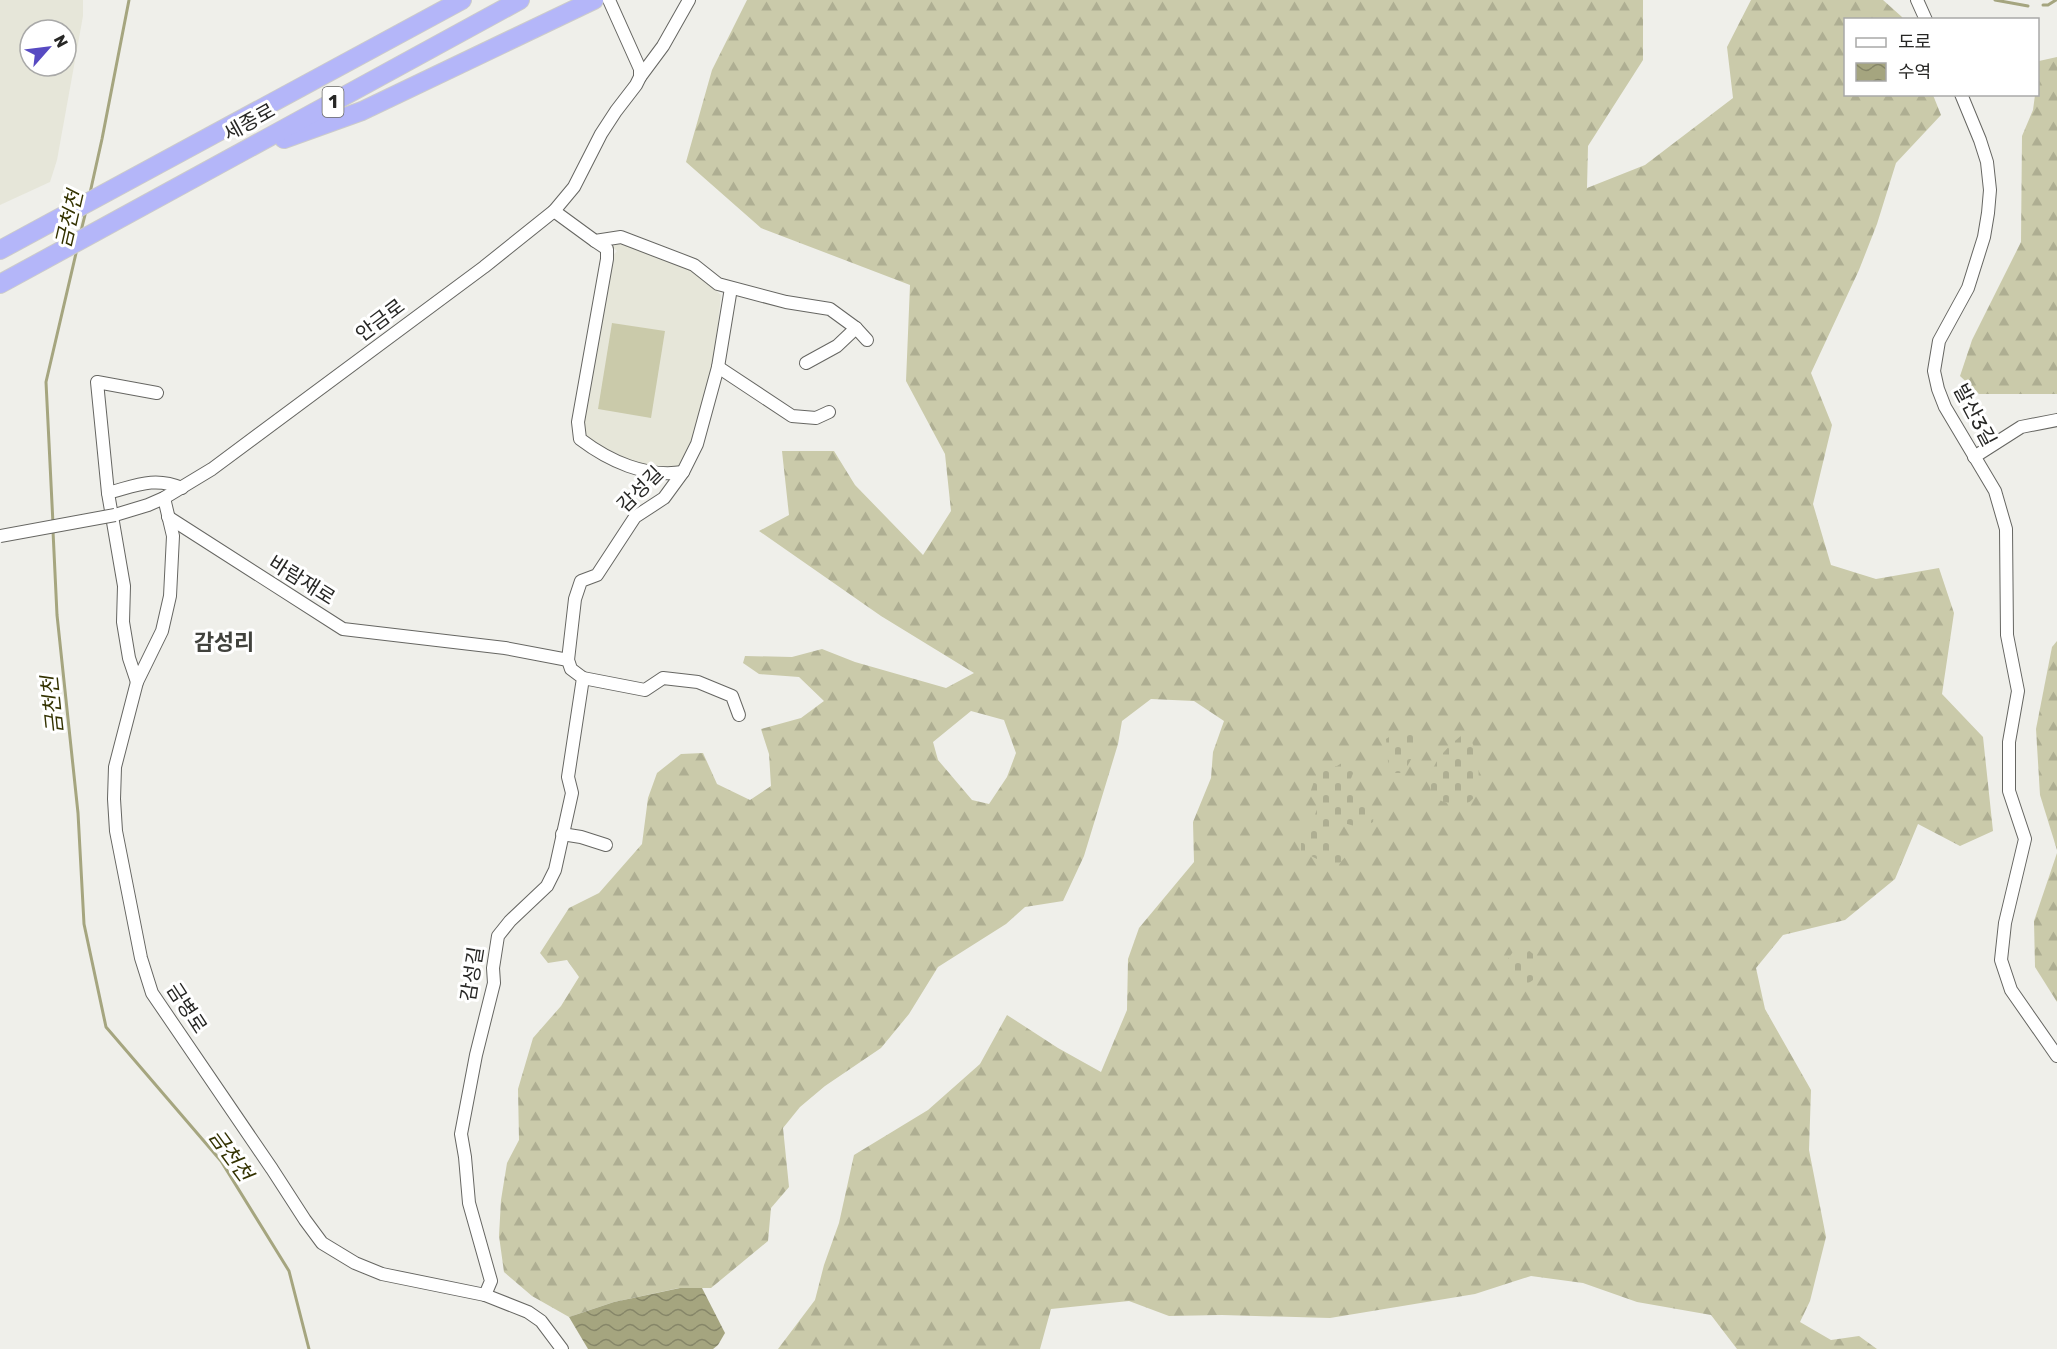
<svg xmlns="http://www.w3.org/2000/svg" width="2057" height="1349" font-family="Rubik,'Noto Sans KR',sans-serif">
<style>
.built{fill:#e6e6d9;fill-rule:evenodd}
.forest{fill:url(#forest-firs);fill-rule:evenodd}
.cemetery{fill:url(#cemetery-stones)}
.pitch{fill:#cacaaa}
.water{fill:url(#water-waves)}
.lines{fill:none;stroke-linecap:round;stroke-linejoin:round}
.stream{stroke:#a5a57f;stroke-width:3}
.minor-casing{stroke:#666662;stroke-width:14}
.highway-casing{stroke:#cbcbcb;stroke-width:20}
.minor{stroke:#fff;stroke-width:12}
.highway{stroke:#b4b6f9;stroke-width:18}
.minor-bridge-casing{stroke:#666662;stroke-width:14;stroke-linecap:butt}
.minor-bridge{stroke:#fff;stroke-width:12}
.labels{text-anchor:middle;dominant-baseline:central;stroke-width:6;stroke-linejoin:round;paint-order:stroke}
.shield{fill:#fff;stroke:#686866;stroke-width:1.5}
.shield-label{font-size:18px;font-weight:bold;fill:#272725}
.street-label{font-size:20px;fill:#272725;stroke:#fff}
.water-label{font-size:21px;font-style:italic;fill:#333200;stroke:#fff}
.quarter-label{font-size:22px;font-weight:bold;fill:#41423d;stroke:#fff}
</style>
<defs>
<pattern id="forest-firs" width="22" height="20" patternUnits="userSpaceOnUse" patternTransform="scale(1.5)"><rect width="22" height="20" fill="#cacaaa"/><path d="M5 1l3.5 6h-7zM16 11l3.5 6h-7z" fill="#aeae92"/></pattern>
<pattern id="cemetery-stones" width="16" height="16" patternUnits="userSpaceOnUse" patternTransform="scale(1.5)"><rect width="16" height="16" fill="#cacaaa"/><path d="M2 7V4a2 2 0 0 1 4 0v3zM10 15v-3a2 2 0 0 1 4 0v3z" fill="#aeae92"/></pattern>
<pattern id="water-waves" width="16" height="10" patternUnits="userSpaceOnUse" patternTransform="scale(1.5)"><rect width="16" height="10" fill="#a5a57f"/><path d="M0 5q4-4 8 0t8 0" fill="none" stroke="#868668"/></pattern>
</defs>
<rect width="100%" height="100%" fill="#efefea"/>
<g class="built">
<path d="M0,0H83V16L57,160L50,182L0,205ZM30,30H66V66H30Z"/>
<polygon points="614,239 690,267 721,295 714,365 697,427 682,469 642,464 620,458 586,437 583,432 608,261 617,251 609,244"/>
</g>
<g class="forest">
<path d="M747,0H1643V60L1588,146L1587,188L1645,165L1733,98L1727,47L1751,0H1883L1902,17L1903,19L1846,20V94L1933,95L1941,115L1896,163L1877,224L1859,270L1811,373L1832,425L1813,504L1831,565L1876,579L1939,568L1954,613L1942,694L1983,737L1993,831L1960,846L1918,824L1895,879L1845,920L1783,935L1756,968L1765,1009L1811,1090L1809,1150L1826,1237L1810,1301L1800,1322L1831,1340L1859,1336L1877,1349H1737L1711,1315L1637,1302L1583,1283L1531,1276L1475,1294L1330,1318L1222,1315L1169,1316L1129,1301L1051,1309L1040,1349H778L815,1300L824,1265L839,1223L854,1155L928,1110L980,1064L1007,1015L1058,1048L1101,1072L1127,1010L1128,959L1139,928L1194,862L1193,822L1211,778L1213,752L1224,721L1194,701L1151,699L1122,721L1118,744L1084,856L1063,901L1025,907L1006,924L938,967L909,1014L881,1048L825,1086L800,1107L783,1128L789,1187L771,1208L768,1241L711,1288H679L614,1302L569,1317L532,1296L504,1272L499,1236L501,1200L507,1163L519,1140L518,1089L533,1038L561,1006L579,977L567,960L548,963L540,953L569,908L599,893L642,844L648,798L657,773L681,754L703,753L717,784L750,800L771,786L769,754L761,729L801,718L824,701L799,677L759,674L743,663L745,656L792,657L822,649L855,662L946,688L974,673L881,616L759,531L789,515L782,451H834L855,485L923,555L951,511L945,454L906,381L910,285L761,228L686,162L712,70ZM971,711L1004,720L1016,753L1007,777L989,804L972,800L938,760L933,742Z"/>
<polygon points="2057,57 2057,394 1979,394 1960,376 1972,340 2021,242 2022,136 2033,110 2035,95 2038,94 2039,61"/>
<polygon points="2057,641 2057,850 2040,795 2036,729 2052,647"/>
<polygon points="2057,853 2057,1002 2035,967 2034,921"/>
</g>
<g class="cemetery">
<polygon points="1398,731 1408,731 1422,739 1408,765 1400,773 1393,773 1388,761 1386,739"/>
<path d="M1462,735L1471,739C1484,773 1486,825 1433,797C1422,771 1443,751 1462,735Z"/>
<polygon points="1345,761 1357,764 1347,788 1367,797 1374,811 1373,822 1362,828 1340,822 1329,830 1346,856 1339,864 1321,861 1301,851 1301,837 1314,817 1321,800 1310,793 1319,767 1337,766"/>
<polygon points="1526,948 1539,959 1536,978 1524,986 1505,973 1508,959 1515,949"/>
</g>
<polygon class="pitch" points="612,323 665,331 651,418 598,409"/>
<polygon class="water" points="680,1288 702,1288 725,1333 718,1345 713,1349 588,1349 569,1317 614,1302"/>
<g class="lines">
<g class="stream">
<polyline points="1995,0 2028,6"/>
<polyline points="2043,5 2048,5 2056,0"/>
<polyline points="90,193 102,139 129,0"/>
<polyline points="81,231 86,211"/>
<polyline points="53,524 46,382 77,249"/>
<polyline points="53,531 57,615 78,813 84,924 106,1027 221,1161 289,1271 309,1349"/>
</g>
<g class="minor-casing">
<g id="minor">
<polyline points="1917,0 1926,20"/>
<polyline points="640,77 663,46 689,0"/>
<polyline points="1961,94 1980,140 1987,162 1990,190 1988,213 1984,237 1968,288 1939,341 1934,371 1938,389 1945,407 1995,491 2006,529 2007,635 2018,691 2009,742 2009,791 2025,839 2005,923 2001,960 2011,990 2057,1056"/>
<polyline points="554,211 595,241 621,237 694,265 718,284 786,302 830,309 856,328 867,340"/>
<path d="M595,241L607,249V259L578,422L580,439C609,461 646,478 683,472"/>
<polyline points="806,363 837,346 856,328"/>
<polyline points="718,367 792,416 816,418 829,412"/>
<path d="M157,393L97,382L108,493C135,486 154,476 182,488"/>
<polyline points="1974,457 2021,427 2057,420"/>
<polyline points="108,493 124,586 123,622 129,658 137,682"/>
<polyline points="164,498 173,536 170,596 162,631 137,682 115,767 114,799 116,831 141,958 152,993 272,1169 305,1220 322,1243 355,1263 382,1274 485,1295 528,1312 541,1321 562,1349"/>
<polyline points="115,515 148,505 164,498 212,469 484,267 554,211 574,187 601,134 616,111 636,85 640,77 640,69 609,0"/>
<polyline points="168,517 343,629 505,648 568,660"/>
<polyline points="583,678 645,690 663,678 698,682 732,696 739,715"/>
<polyline points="562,834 581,837 606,845"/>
<polyline points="485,1295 491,1281 469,1203 465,1157 461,1134 476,1055 494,983 493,968 498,936 510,921 547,886 555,870 572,793 568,777 583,678 571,669 568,660 575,599 581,581 597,575 635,517 664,498 683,472 697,444 718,367 731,288"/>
</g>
</g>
<g class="highway-casing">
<g id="highway">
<polyline points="284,139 362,111 594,0"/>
<polyline points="0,250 462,0"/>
<polyline points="0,284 520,0"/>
</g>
</g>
<use href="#minor" class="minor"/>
<use href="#highway" class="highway"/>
<g class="minor-bridge-casing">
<polyline id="minor-bridge" points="0,536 115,515"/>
</g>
<use href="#minor-bridge" class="minor-bridge"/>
</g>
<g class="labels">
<rect class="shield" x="322.5" y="87" width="21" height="30" rx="4.5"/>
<g class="shield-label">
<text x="333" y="102">1</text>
</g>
<g class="street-label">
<text transform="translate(249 122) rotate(-29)">세종로</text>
<text transform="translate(380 320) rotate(-37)">안금로</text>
<text transform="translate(1975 415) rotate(62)">발산3길</text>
<text transform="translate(640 489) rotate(-45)">감성길</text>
<text transform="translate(302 580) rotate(32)">바람재로</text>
<text transform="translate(472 974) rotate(-81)">감성길</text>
<text transform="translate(187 1008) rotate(57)">금병로</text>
</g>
<g class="water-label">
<text transform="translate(69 219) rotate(-77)">금천천</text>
<text transform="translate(52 705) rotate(-96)">금천천</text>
<text transform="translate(231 1155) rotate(54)">금천천</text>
</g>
<g class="quarter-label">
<text x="224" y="642">감성리</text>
</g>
</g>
<rect x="1844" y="18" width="195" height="78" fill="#ffffff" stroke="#a9a9a8" stroke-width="1.5"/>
<rect x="1856" y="38" width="30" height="9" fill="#ffffff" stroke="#a9a9a8" stroke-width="1.5"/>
<text x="1898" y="48" font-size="18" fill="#272725">도로</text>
<rect x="1856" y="63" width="30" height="18" fill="url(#water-waves)" stroke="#a9a9a8" stroke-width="1.5"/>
<text x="1898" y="78" font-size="18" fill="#272725">수역</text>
<g transform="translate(48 48) rotate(62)"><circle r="28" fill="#ffffff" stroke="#a9a9a8" stroke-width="1.5"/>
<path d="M0-4.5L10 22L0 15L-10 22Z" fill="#574ac2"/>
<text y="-9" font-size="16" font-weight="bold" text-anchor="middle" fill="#272725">N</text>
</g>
</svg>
